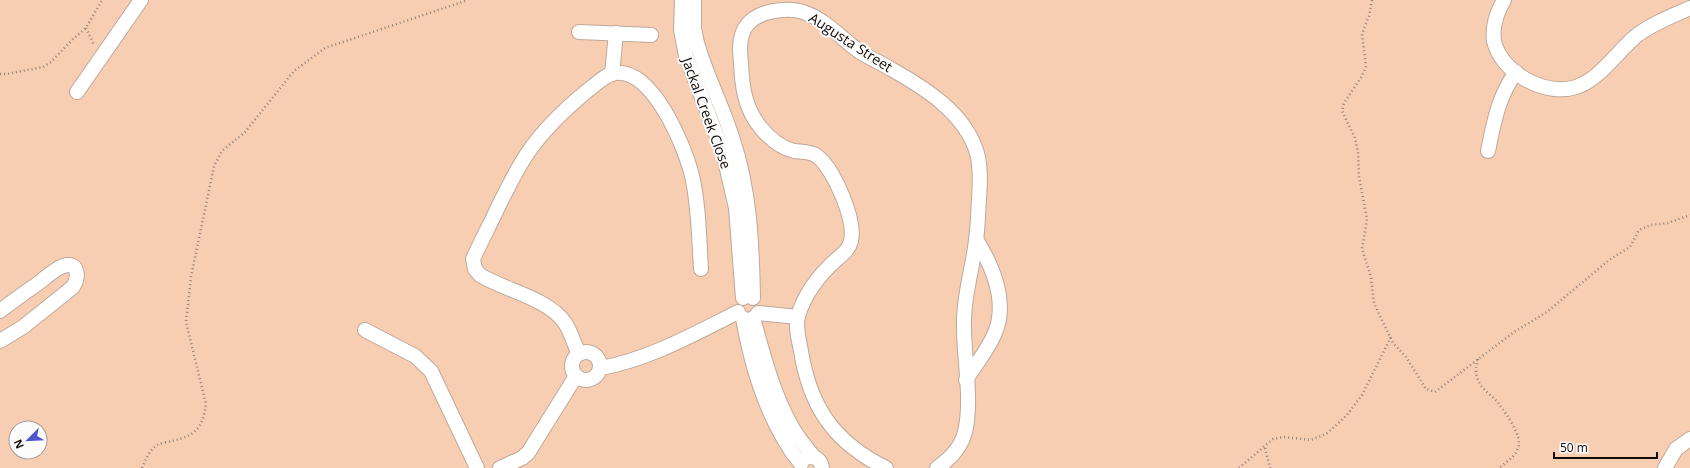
<svg xmlns="http://www.w3.org/2000/svg" width="1690" height="468" font-family="'Open Sans',sans-serif">
<style>
.green{fill:#f8ceb2;fill-rule:evenodd}
.lines{fill:none;stroke-linecap:round;stroke-linejoin:round}
.minor-casing{stroke:#bea89a;stroke-width:16}
.path{stroke:#8f817a;stroke-width:2.5;stroke-dasharray:1 3;stroke-linecap:butt}
.minor{stroke:#fff;stroke-width:14}
.labels{text-anchor:middle;dominant-baseline:central;stroke-width:4;stroke-linejoin:round;paint-order:stroke}
.street-label{font-size:14px;fill:#110a06;stroke:#fcfcfc}
</style>
<rect width="100%" height="100%" fill="#fdeadf"/>
<path class="green" d="M0,0H1690V468H0ZM16,428H40V452H16Z"/>
<g class="lines">
<g class="minor-casing">
<g id="minor">
<polyline points="682,0 681,30 686,56 723,152 736,208 743,298"/>
<path d="M694,0V28L697,43C706,75 722,105 732,137C750,190 752,243 753,298"/>
<path d="M1504,0C1497,12 1492,27 1494,41C1501,73 1546,97 1576,87C1599,80 1618,51 1636,36C1651,24 1672,16 1690,8"/>
<polyline points="579,32 651,35"/>
<polyline points="612,74 616,33"/>
<polyline points="77,92 141,0"/>
<path d="M1488,151C1494,122 1498,97 1516,72"/>
<path d="M0,311C13,301 27,291 40,282C47,276 55,269 63,266C79,261 79,277 73,287L23,327L0,341"/>
<polyline points="758,313 798,317"/>
<path d="M743,318C752,369 768,423 801,464"/>
<path d="M753,318C763,354 773,394 792,427C798,438 806,447 814,457"/>
<polyline points="365,330 415,356 431,371 477,468"/>
<circle cx="586" cy="366" r="14"/>
<path d="M579,354C574,344 571,332 565,323C548,298 504,290 480,275L475,269L473,259C481,241 491,223 499,205C508,188 516,170 527,154C543,130 565,109 587,91C595,85 606,74 615,73C653,68 685,147 692,176C699,206 699,239 701,269"/>
<path d="M601,368C650,359 694,334 738,312"/>
<path d="M966,380C975,365 987,351 994,335C1009,303 993,267 976,239"/>
<path d="M806,458C814,455 821,459 822,468"/>
<polyline points="500,468 522,458 528,453 576,376"/>
<path d="M886,468C835,443 810,408 801,351C799,340 795,327 798,316C805,293 820,274 837,259C844,253 849,249 851,241C856,220 834,169 817,156C810,151 802,152 794,151C781,148 770,139 761,128C745,109 742,87 741,63C739,47 739,30 752,20C766,9 793,7 808,14C828,22 843,40 860,52C870,58 881,63 891,69C925,88 965,113 977,153C981,167 980,184 979,199C978,213 978,227 976,240C973,267 964,294 964,321C963,356 973,399 965,432C961,448 950,459 937,468"/>
<polyline points="1665,468 1676,449 1690,439"/>
</g>
</g>
<g class="path">
<polyline points="1372,0 1369,16 1362,34 1366,66 1362,76 1344,103 1342,111 1355,138 1358,152 1359,177 1367,219 1362,249 1371,277 1374,303 1379,314 1393,343 1406,357 1426,389 1435,392 1514,332 1547,312 1609,260 1630,247 1639,230 1651,225 1668,223 1690,215"/>
<polyline points="86,28 94,45"/>
<polyline points="0,74 7,74 43,67 51,62 73,39 86,28 102,0"/>
<path d="M1478,359C1476,367 1475,373 1478,380C1482,390 1493,396 1499,404C1506,414 1523,436 1518,448C1515,457 1505,463 1499,468"/>
<polyline points="1265,448 1270,468"/>
<path d="M142,468C146,459 149,451 157,445C161,443 168,442 172,441C195,436 203,428 206,404L186,322L191,277L214,166L222,151L245,132L294,71L325,48L468,0"/>
<polyline points="1239,468 1273,439 1284,437 1311,440 1326,434 1335,426 1347,415 1362,395 1391,337"/>
</g>
<use href="#minor" class="minor"/>
</g>
<g class="labels">
<g class="street-label">
<text transform="translate(851 42) rotate(33)">Augusta Street</text>
<text transform="translate(707 113) rotate(70)">Jackal Creek Close</text>
</g>
</g>
<g transform="translate(28 440) rotate(246)"><circle r="19" fill="#fcfcfc" stroke="#9e9b9a"/>
<path d="M0-3L7 15L0 10L-7 15Z" fill="#5154ca"/>
<text y="-6" font-size="11" font-weight="bold" text-anchor="middle" fill="#110a06">N</text>
</g>
<path d="M1554 452v6h103v-6" fill="none" stroke="#110a06" stroke-width="2"/>
<text x="1560" y="452" font-size="12" fill="#110a06" stroke="#fcfcfc" stroke-width="3" paint-order="stroke">50 m</text>
</svg>
